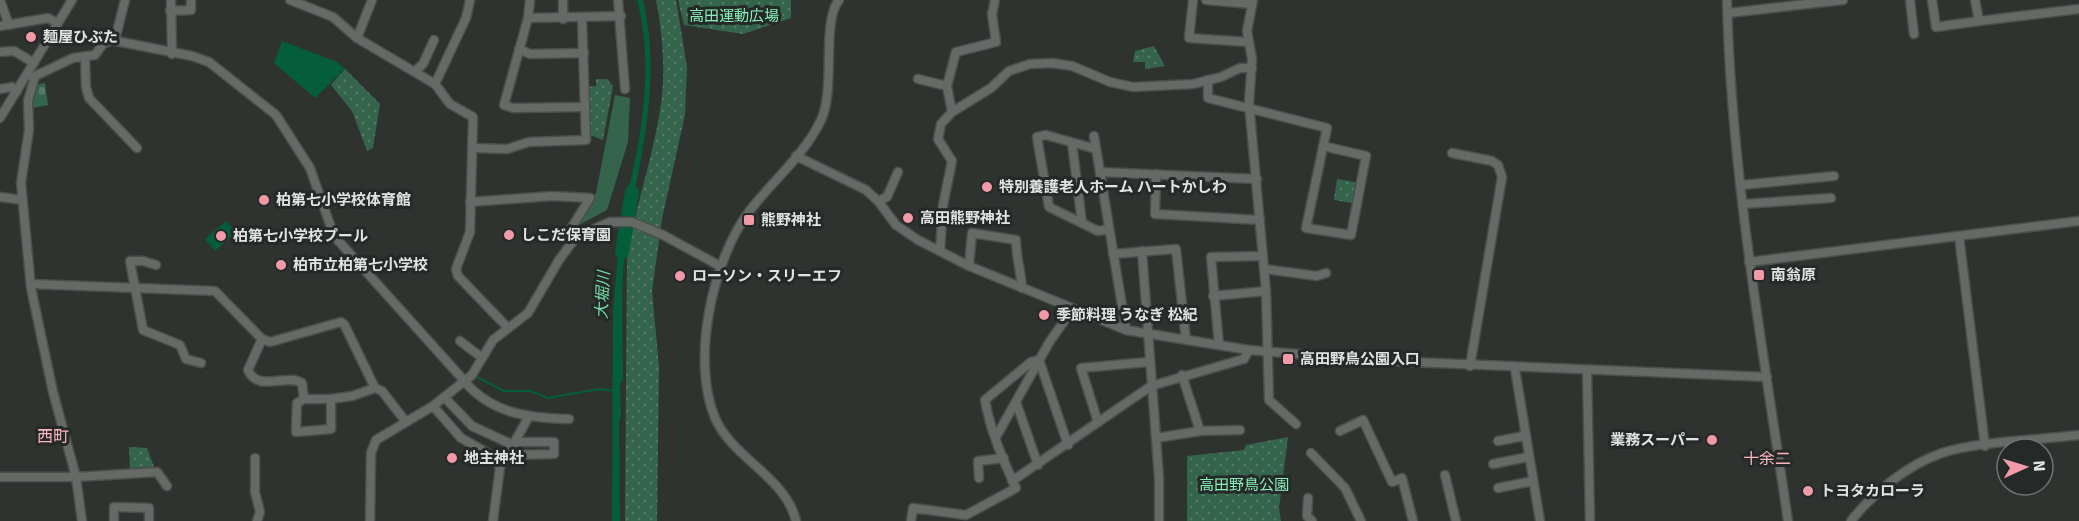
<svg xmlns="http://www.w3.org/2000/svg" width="2079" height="521" font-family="Signika,'Noto Sans JP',sans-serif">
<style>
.grass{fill:#35644c}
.cemetery{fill:url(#cemetery-stones)}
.park{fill:url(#park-dots)}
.water{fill:#045d3b}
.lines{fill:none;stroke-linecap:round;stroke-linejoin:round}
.stream{stroke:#045d3b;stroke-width:2}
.river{stroke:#045d3b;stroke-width:14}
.minor-casing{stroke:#4b4f4c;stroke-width:11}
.minor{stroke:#656a67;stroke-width:8}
.poi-dot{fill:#f39aa8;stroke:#252927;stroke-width:2}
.labels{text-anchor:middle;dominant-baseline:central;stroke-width:6;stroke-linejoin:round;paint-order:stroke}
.park-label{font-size:15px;fill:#88f0ba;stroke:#252927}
.poi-label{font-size:15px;font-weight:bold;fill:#e0e3e1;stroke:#252927;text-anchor:start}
.water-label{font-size:16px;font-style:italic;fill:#73dba7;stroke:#252927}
.neighbourhood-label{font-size:16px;fill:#f9b5be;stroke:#252927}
</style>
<defs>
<pattern id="cemetery-stones" width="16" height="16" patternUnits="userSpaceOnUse" patternTransform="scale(1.5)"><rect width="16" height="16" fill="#35644c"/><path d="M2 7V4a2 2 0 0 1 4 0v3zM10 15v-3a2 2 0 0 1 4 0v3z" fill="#527a66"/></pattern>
<pattern id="park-dots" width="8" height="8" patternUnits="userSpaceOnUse" patternTransform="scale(1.5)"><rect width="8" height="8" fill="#35644c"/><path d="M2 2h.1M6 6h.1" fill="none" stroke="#527a66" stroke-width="1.8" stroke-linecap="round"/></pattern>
</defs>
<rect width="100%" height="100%" fill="#2f3330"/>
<polygon class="grass" points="615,95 630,98 628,142 607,210 577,226 596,193"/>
<polygon class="cemetery" points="45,83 48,105 32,108 31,102 39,84"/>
<g class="park">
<path d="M656,0H676L687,67L685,115L662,219L652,291L659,367L657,521H625L627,260C634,210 652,161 660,111C666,75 663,35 656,0Z"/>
<polygon points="678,0 791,0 791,18 743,34 684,25"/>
<polygon points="1154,46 1165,66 1145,69 1145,62 1133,62 1135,51"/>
<polygon points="345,69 380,104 373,148 367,151 352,111 331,85"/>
<polygon points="596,79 607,79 613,86 603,140 590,135 588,87 596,86"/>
<polygon points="1337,179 1360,183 1357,199 1353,198 1352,203 1334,200"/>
<polygon points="1288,437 1279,508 1281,521 1187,521 1187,456 1244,450 1246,445"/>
<polygon points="129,447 147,448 154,467 130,468"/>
</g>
<g class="water">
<path d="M637,0H643C660,70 645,141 631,210L624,208C641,141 655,68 637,0Z"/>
<polygon points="282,41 337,62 345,69 315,98 274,63"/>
<polygon points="226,221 236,232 215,251 205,239"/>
<path d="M620,230H628C619,280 623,330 623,380L620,383L621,415L619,422L620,521H612L613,313Z"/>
</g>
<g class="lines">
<polyline class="stream" points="477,377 504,391 530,391 548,398 599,389 615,391"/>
<polyline class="river" points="622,252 632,192"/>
<g class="minor-casing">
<g id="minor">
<polyline points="0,0 9,25"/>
<polyline points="171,0 172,54"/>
<polyline points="290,0 333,17 357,38 435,84 450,104 473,117 470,232 456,269 458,276 508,328"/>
<polyline points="530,0 528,18 504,105 513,108 585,107"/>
<polyline points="563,0 563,19"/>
<polyline points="618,0 625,89"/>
<polyline points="995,0 992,14 996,42 956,52 947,86 952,112 991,88 1009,71 1030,64 1052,63 1072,66 1110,82 1133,87 1193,84 1221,77 1240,68 1252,68"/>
<polyline points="1193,0 1189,38 1248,42"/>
<polyline points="1206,0 1252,4"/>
<polyline points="1253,0 1247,31 1252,59 1249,103 1266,291 1269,400 1296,424"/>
<path d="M1727,0C1731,175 1763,348 1788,521"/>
<polyline points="1910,0 1914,34"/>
<polyline points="1932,0 1936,27 1979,21"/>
<polyline points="1975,0 1979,21 2079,9"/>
<polyline points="170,11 191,10 191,0"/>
<polyline points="1728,13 1843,0"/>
<polyline points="528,18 621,16"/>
<polyline points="0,26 48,18 58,23"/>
<polyline points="357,38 372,0"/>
<polyline points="115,40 125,0"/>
<polyline points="519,49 530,54 584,53"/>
<polyline points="0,52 14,51 34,63"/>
<polyline points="85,57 86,87 89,98 137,148"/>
<polyline points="415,71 423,64 434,40"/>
<path d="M27,75L35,76L73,58L95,55L103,44L111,40L192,56L209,62L276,115L310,168L334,236L460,376C488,413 526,418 569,419"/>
<polyline points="35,76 28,101 29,130 21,183 31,288 53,392 76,477 82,521"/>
<polyline points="918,79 947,86"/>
<polyline points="1208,80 1208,98 1327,128 1306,228 1351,235 1366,156 1323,146"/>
<polyline points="435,84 466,18 470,0"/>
<polyline points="0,89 12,87 17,91"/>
<polyline points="0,118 72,0"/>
<polyline points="1094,136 1100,172"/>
<polyline points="1072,143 1082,223"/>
<polyline points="472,148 507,149 529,142 586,140 582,19"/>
<polyline points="1096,149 1046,135 1037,137 1049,207 1098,231 1109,229"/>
<polyline points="1452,153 1492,161 1498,165 1502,177 1470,366"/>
<polyline points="796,156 866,190 878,201 896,225 918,240 969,266 1126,330 1249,350 1387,361 1767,377"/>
<polyline points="1156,174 1155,214 1260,220"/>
<polyline points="1742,185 1834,176"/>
<polyline points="0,197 22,200"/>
<polyline points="878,201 887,197 898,172"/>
<polyline points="470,202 552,196 590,198 572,227 577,236"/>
<polyline points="1743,204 1831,198"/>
<polyline points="1959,236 1985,446"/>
<polyline points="940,251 943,205 952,161 938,139 941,124 952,112"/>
<polyline points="1142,251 1159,478 1159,521"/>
<polyline points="1113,254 1176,249 1186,340"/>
<polyline points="1749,262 2079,221"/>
<polyline points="156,265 143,261 130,261 143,330 180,345 186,359 201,363"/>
<path d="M969,266L972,233L1016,240C1016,257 1021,271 1022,288"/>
<polyline points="1264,269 1317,276 1326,273"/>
<polyline points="31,284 215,291 262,339 270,342 341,322 344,324 375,388 382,391 406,422"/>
<polyline points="1213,296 1266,291"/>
<polyline points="1126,330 1100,172 1257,179"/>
<path d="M262,339L248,370C258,393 287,373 302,383L304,399L297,403L296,432L331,429V399H304"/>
<polyline points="460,341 481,357"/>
<polyline points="1219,345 1211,257 1263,256"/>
<polyline points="1515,369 1540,521"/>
<polyline points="1587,371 1590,521"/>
<polyline points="1182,375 1200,431"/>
<polyline points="444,397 472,426 513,445 528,418"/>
<polyline points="331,399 352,396 375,388"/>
<polyline points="1016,402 1038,465"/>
<polyline points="433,406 461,438 486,452 500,467 513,445"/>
<polyline points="1098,422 1081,368 1148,362"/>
<polyline points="1340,431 1363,420 1392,482 1402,478 1413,521"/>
<polyline points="996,437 1050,341 1073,309"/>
<polyline points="1156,438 1200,431 1240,430"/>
<polyline points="1498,441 1524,436"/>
<polyline points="1311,453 1345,488 1361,521"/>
<polyline points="507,455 554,454 554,442 515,442"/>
<polyline points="255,458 255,492 260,512 257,521"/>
<polyline points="1493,464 1528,457"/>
<polyline points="1445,475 1456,521"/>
<polyline points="0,477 76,477 157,472 167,486"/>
<polyline points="979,478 978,461 1004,458"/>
<polyline points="1012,481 1151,386 1244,359 1249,350"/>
<polyline points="1498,488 1533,481"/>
<polyline points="1308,498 1307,516 1312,521"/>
<polyline points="114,521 114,507 149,508 149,521"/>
<polyline points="370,521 371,453 376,440 433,406 472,375 493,340 528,313 559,260 577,236 610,222 632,222 663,235 720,266"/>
<polyline points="493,521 500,467"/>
<path d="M796,521C786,477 733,459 715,418C691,361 712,262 748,213C771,182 804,156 821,120C836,89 821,22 839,0"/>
<path d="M911,521L913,508L966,515L1016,488C1003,460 990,430 985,400L1031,362L1039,360L1068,445"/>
<path d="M1851,521C1874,492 1907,465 1942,453C1978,441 2040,440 2079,435"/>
</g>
</g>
<use href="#minor" class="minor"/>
</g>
<g class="poi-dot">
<circle cx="31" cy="37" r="6"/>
<circle cx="987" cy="187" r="6"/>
<circle cx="264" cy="200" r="6"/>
<circle cx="908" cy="218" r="6"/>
<rect x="743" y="214" width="12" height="12" rx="3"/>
<circle cx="509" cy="235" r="6"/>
<circle cx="221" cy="236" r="6"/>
<circle cx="281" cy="265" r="6"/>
<rect x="1753" y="269" width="12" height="12" rx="3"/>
<circle cx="680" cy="276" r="6"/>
<circle cx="1044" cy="315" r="6"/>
<rect x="1282" y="353" width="12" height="12" rx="3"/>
<circle cx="1712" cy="440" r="6"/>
<circle cx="452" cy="458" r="6"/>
<circle cx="1808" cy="491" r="6"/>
</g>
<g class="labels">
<g class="park-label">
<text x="734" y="16">高田運動広場</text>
<text x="1244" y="485">高田野鳥公園</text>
</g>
<g class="poi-label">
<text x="43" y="37">麺屋ひぶた</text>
<text x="999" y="187">特別養護老人ホーム ハートかしわ</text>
<text x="276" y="200">柏第七小学校体育館</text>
<text x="920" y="218">高田熊野神社</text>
<text x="761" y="220">熊野神社</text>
<text x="521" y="235">しこだ保育園</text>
<text x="233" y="236">柏第七小学校プール</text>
<text x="293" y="265">柏市立柏第七小学校</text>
<text x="1771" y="275">南翁原</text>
<text x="692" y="276">ローソン・スリーエフ</text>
<text x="1056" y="315">季節料理 うなぎ 松紀</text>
<text x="1300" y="359">高田野鳥公園入口</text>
<text x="1700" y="440" text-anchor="end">業務スーパー</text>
<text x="464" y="458">地主神社</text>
<text x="1820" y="491">トヨタカローラ</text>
</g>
<g class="water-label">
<text transform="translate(603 295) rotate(-87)">大堀川</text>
</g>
<g class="neighbourhood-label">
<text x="53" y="437">西町</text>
<text x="1767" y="459">十余二</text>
</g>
</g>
<g transform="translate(2025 467) rotate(86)"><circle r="28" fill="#252927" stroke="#707371" stroke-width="1.5"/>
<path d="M0-4.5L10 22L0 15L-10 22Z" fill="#f39aa8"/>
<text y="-9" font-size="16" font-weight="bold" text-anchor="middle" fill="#e0e3e1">N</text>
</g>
</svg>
